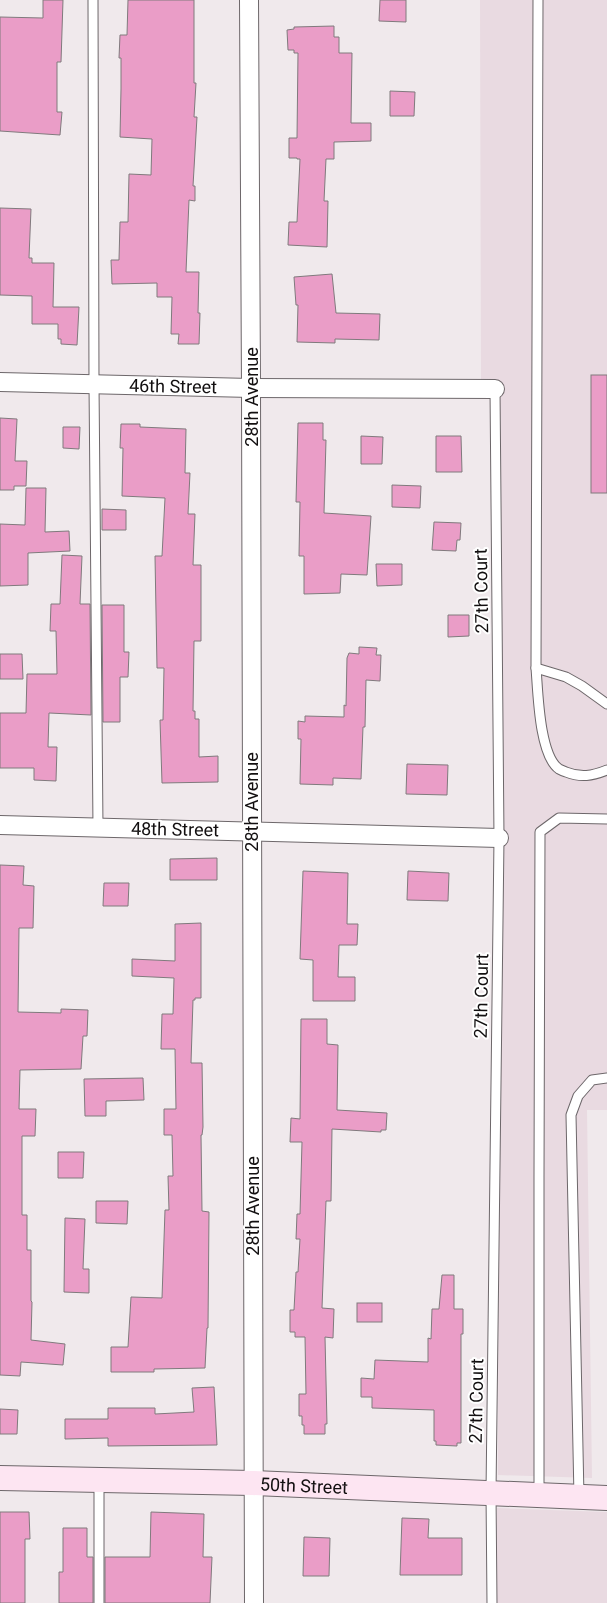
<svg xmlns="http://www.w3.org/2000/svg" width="607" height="1603" font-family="Roboto,sans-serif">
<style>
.built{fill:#e9dae1}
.building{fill:#ea9dc7;stroke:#807a7d}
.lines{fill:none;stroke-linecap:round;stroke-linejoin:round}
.lane-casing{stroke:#6d676a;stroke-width:11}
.street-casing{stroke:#6d676a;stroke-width:20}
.secondary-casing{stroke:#6d676a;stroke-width:26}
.lane{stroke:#fff;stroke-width:9}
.street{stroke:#fff;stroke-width:18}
.secondary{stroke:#fde5f2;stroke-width:24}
.labels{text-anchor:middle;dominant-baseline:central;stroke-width:4;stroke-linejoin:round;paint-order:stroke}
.street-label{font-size:18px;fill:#120f10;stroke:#fff}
</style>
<rect width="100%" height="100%" fill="#f0e9ec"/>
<g class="built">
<polygon points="480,0 607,0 607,1110 587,1110 592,1478 498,1475 501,422 498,397 481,385"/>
<polygon points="497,1508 607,1512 607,1603 497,1603"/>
</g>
<g class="building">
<polygon points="43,0 63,0 61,62 57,62 57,112 62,112 60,135 0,131 0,17 43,18"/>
<polygon points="128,0 194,0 194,83 196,83 194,117 197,117 193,186 195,186 195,201 189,200 186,272 199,272 198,313 200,313 199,344 178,344 179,334 171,334 172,297 157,297 157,283 112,284 111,260 119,260 120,222 128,222 129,174 151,175 152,139 120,137 121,89 121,58 119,58 120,35 127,35"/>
<polygon points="380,0 406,0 406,22 379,21"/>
<polygon points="334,26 334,37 339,37 339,53 352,53 351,123 371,123 371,141 334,142 334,159 326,159 324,201 328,201 327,247 288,245 289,222 297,222 300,159 297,159 297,158 289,158 289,138 297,138 298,53 294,53 294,50 288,50 287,30 294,29 294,27"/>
<polygon points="390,91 415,92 414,116 390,116"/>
<polygon points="0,208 31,209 29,258 32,258 32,263 54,263 53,307 79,307 77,345 61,344 61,339 58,339 58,324 32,324 32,296 0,295"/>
<polygon points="332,274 336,313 380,314 379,340 335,339 335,343 297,342 298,305 296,305 294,277"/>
<rect x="591" y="375" width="16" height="118"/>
<polygon points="0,418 17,419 15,461 27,461 26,486 14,486 14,490 0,490"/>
<polygon points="298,423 323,423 323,440 326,440 324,513 371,516 367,575 341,574 340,593 304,594 304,556 299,556 300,502 296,502"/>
<polygon points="121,424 140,424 140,427 186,429 185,473 190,473 188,514 195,514 193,565 201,565 201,641 194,641 193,711 195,711 195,719 199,719 199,757 218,756 218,782 162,783 160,720 163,720 164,668 157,668 155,556 162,556 165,498 122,496 123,448 120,448"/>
<polygon points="63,427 80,427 79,449 63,448"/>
<polygon points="361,436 383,437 382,464 361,464"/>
<polygon points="436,436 461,436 462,472 436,472"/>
<polygon points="392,485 421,486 420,508 392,507"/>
<polygon points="26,488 46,488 45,532 69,531 70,551 28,553 28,585 0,586 0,524 25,525"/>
<polygon points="102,509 126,510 126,530 102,530"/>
<polygon points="434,522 461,523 460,540 457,540 456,551 432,550"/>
<polygon points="62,555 82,556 80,604 90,604 91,715 49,713 48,747 57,747 56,781 34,780 34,768 0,768 0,713 26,713 27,674 57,674 56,631 50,631 51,604 60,604"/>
<polygon points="376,564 402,564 402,585 377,586"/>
<polygon points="102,605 124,605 124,652 129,652 128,677 120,677 120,722 103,722"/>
<polygon points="448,615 469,615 469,636 448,637"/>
<polygon points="359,647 377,648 376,655 381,655 380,681 366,680 365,727 363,727 361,779 333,778 333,785 300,784 301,739 298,739 298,721 305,722 305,716 344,717 344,705 346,706 347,658 349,653 359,654"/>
<polygon points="0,654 22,654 23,679 0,679"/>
<polygon points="407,764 448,765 447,795 406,794"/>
<polygon points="217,858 217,880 170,880 170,859"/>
<polygon points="0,865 24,866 23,885 34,886 33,928 19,928 18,1012 61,1013 61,1009 88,1010 87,1036 83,1036 81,1069 20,1070 19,1109 36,1109 35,1136 22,1136 22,1215 27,1215 27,1250 31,1250 31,1301 32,1302 31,1340 65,1344 63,1365 21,1362 20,1376 0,1375"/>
<polygon points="303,871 348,873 347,924 358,924 357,945 339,945 338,977 355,977 355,1001 313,1001 313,960 300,959"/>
<polygon points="408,871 449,873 448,901 407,900"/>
<polygon points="104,883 129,883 128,906 103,906"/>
<polygon points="201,923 201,998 195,998 195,1000 193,1000 191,1063 202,1063 203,1127 202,1135 201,1135 202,1211 209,1212 208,1328 207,1328 205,1368 154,1369 154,1372 111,1372 111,1347 128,1347 131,1297 162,1298 165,1210 169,1210 168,1176 173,1176 172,1135 164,1135 164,1109 176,1109 175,1049 161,1049 162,1014 173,1014 174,978 132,976 132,959 175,961 175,924"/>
<polygon points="301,1019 327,1019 327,1044 338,1045 337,1110 387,1113 386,1130 381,1130 381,1132 332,1129 331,1201 326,1201 322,1308 334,1309 333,1338 325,1337 327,1424 325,1424 325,1434 304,1434 304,1425 302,1425 302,1416 299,1416 299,1394 306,1394 305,1337 295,1337 295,1332 290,1332 290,1310 294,1310 296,1272 298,1272 300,1239 296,1239 297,1214 300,1214 302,1142 290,1142 291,1118 300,1119"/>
<polygon points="143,1078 144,1100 106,1101 106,1116 85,1116 84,1079"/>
<polygon points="58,1152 84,1152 83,1178 58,1178"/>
<polygon points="96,1201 128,1201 127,1224 96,1223"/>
<polygon points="65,1218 85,1219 83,1269 89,1269 89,1293 64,1292"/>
<polygon points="442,1275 454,1275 454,1309 463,1309 463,1334 461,1334 461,1443 457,1443 457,1446 436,1445 436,1441 434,1441 434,1410 372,1408 372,1397 361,1397 361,1378 374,1379 375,1360 428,1362 428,1338 431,1339 432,1309 439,1309"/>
<rect x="357" y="1303" width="25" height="19"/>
<polygon points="214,1387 217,1445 108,1446 108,1438 65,1439 65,1419 108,1419 108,1408 155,1408 155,1414 194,1412 192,1388"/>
<polygon points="0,1409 18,1410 17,1434 0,1434"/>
<polygon points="0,1512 29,1512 30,1539 25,1539 25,1603 0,1603"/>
<polygon points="151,1512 204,1514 203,1557 212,1557 210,1603 105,1603 105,1557 150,1557"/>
<polygon points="402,1518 429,1519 428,1538 462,1538 462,1575 400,1575"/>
<polygon points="63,1528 87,1528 87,1557 93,1557 93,1603 59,1603 59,1572 63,1572"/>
<polygon points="304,1537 330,1538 329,1576 303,1576"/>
</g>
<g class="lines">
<g class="lane-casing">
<g id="lane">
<polyline points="93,0 94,384 98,827"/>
<path d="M538,0L536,668C538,691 539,755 559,769C561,770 563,771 566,772C581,778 592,776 607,770"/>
<polyline points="536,668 566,677 582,686 607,704"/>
<polyline points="99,1480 99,1603"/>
<polyline points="539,1495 539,1177 540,832 559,818 607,819"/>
<polyline points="579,1497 571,1115 578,1096 592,1080 607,1078"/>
<polyline points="492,1603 491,1493 499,838 495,389"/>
</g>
</g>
<g class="street-casing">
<g id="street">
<polyline points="249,0 251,388 254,1603"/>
<polyline points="0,382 251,388 495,389"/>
<polyline points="0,825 499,838"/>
</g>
</g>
<g class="secondary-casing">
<g id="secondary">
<path id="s1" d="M0,1478L253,1483L607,1498"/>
</g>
</g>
<use href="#lane" class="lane"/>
<use href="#street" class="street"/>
<use href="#secondary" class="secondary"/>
</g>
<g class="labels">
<g class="street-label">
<text transform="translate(173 386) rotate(1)">46th Street</text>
<text transform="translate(251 397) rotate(-90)">28th Avenue</text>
<text transform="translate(481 591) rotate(-91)">27th Court</text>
<text transform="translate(251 802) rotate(-90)">28th Avenue</text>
<text transform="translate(175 829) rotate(1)">48th Street</text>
<text transform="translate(481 996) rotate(-89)">27th Court</text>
<text transform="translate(252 1206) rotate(-90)">28th Avenue</text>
<text transform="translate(476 1401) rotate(-89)">27th Court</text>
<text stroke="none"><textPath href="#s1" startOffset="304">50th Street</textPath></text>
</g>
</g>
</svg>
